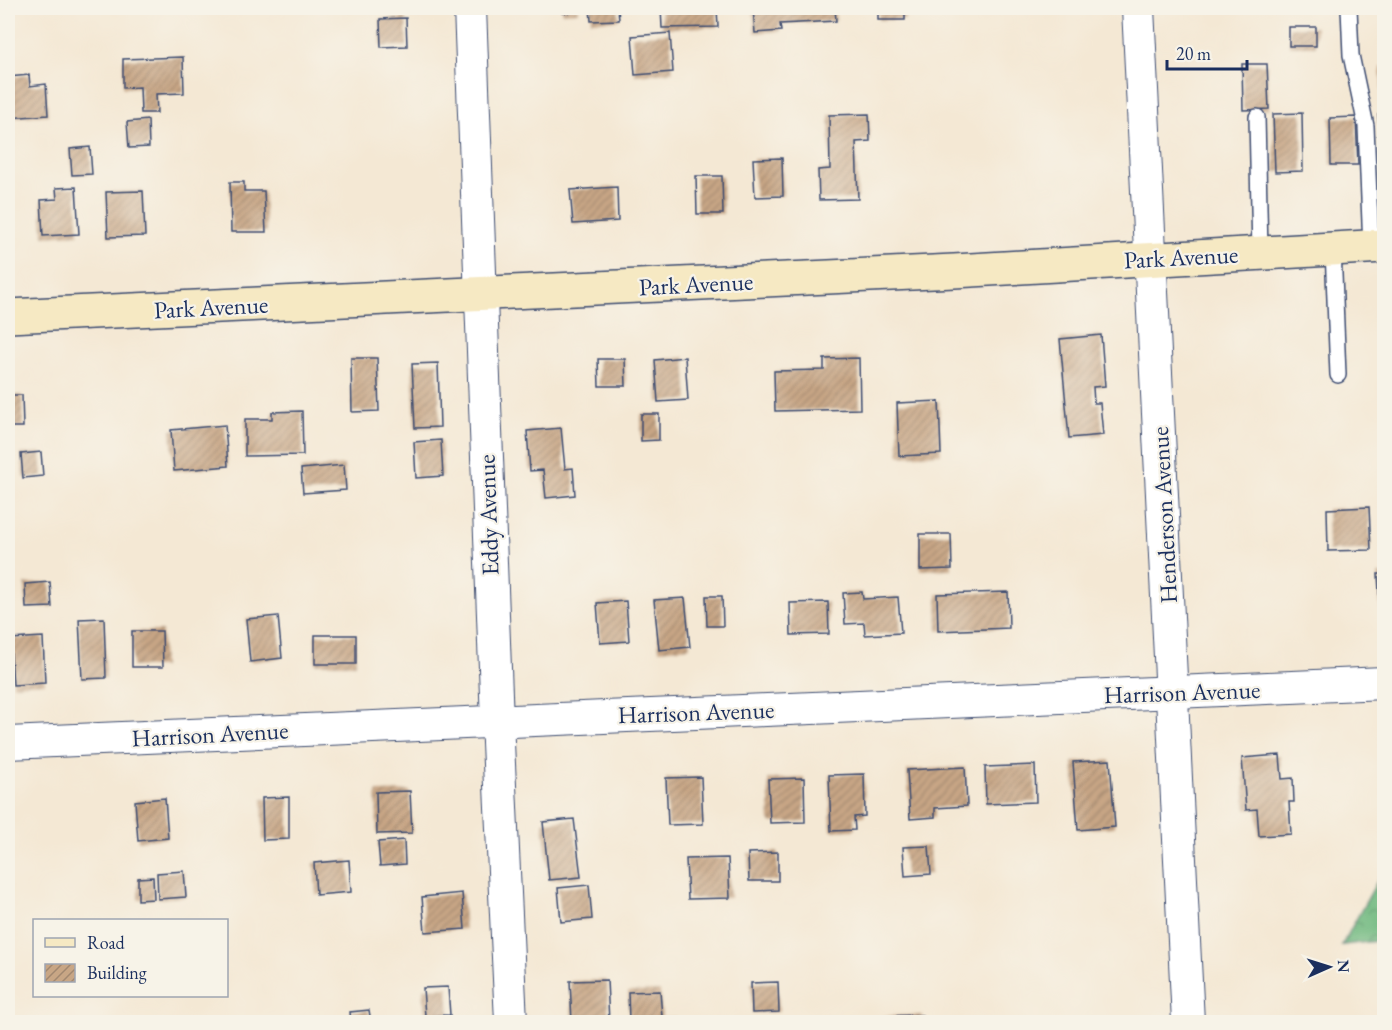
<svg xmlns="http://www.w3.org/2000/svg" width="1392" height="1030" font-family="'EB Garamond',serif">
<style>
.forest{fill:url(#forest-crowns);stroke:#46746f;stroke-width:1.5}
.building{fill:url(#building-hatch)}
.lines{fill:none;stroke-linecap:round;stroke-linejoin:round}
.lane-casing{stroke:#3c4b70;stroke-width:18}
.street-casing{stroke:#3c4b70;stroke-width:34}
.secondary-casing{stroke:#3c4b70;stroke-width:36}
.lane{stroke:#fff;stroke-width:15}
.street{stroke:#fff;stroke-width:32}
.secondary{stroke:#f6e9c3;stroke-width:33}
.labels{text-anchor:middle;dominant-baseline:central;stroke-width:4.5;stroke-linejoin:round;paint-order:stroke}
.street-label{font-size:24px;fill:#1b2f5e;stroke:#f7f3e8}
</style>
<defs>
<pattern id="forest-crowns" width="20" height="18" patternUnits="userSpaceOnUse" patternTransform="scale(1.5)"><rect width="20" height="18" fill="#71b980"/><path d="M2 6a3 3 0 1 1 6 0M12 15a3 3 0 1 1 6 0" fill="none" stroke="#5c976c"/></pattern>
<pattern id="building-hatch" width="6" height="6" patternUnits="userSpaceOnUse" patternTransform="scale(1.5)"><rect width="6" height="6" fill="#c8a685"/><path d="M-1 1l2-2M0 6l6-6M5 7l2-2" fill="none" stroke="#a28870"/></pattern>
</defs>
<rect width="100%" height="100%" fill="#f7f3e8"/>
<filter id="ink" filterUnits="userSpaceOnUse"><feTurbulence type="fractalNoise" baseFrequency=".0167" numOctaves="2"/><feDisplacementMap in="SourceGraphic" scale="12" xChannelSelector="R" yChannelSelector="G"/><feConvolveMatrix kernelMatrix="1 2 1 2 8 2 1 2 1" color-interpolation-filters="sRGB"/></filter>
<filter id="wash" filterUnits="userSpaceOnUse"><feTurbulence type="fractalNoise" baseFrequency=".008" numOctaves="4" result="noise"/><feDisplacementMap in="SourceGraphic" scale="24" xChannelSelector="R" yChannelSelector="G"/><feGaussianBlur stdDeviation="1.35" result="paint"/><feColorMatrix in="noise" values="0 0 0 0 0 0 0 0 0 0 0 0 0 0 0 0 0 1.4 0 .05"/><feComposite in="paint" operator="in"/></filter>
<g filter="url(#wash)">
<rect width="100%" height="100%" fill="#f4e8d4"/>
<polygon class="forest" points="1384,869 1384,940 1342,945"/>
<g id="blocks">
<g class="building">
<polygon points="347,8 394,8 394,9 347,11"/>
<polygon points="562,8 579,8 579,12 562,13"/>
<polygon points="590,8 618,8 619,20 591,21"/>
<polygon points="661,8 717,8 718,27 662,28"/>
<polygon points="753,8 835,8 836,21 780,24 781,31 755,33"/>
<polygon points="878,8 955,8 955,10 905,12 905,20 878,20"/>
<polygon points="406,18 407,46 381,47 380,19"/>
<rect x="1289" y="27" width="27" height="19"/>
<polygon points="670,33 673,72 635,75 632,36"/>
<polygon points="183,57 184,93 156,94 157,113 141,113 140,87 123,88 123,59"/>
<polygon points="1242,64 1267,64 1269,109 1243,110"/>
<polygon points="1380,67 1384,67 1384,94 1382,94"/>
<polygon points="29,75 30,86 46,84 48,115 8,118 8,77"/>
<polygon points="1302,113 1303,171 1275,172 1273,114"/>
<polygon points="1384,113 1384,168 1382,168 1378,114"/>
<polygon points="869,114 870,141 856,142 858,199 819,200 818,170 830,169 829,115"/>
<polygon points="1356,117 1358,165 1331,165 1330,118"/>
<polygon points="148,120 149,147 129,148 127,122"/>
<polygon points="90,147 92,174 72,175 70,149"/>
<polygon points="782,158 783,196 755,197 753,159"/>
<polygon points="696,176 722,176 723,214 697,214"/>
<polygon points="230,182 244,182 244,191 264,191 266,232 231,232"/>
<polygon points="76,187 79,234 43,236 41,200 57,199 56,188"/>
<polygon points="617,187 618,221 573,224 570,190"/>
<polygon points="143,191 145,236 108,237 106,192"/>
<polygon points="1101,335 1105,386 1093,387 1094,403 1100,403 1103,435 1069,438 1060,339"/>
<polygon points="685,357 688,400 658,402 655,360"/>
<polygon points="351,358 377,358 379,411 352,412"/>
<polygon points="859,358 860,409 775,411 774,371 824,370 824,359"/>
<polygon points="598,359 625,359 626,386 599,386"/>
<polygon points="438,363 440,427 415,428 412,364"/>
<polygon points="8,395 22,395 23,427 8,427"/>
<polygon points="939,401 941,454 899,456 897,403"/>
<polygon points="302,411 303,455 245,456 245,419 272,419 272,412"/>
<polygon points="641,414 659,414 659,440 641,441"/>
<polygon points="225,425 228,466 174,471 171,430"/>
<polygon points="561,428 565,469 573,468 575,495 546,498 543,470 530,471 527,431"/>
<polygon points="441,440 443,476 416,478 414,442"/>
<polygon points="41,452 43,476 23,478 21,454"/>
<polygon points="344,465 346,490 303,493 301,469"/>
<polygon points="1369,507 1371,550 1328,551 1327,509"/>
<polygon points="920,534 951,534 952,569 920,570"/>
<polygon points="1378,574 1384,574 1384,608 1380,609"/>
<polygon points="50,582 52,607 26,608 25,584"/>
<polygon points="862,592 863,599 898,597 901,633 865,635 864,623 845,624 843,593"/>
<polygon points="1008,592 1009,628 938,631 937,594"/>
<polygon points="706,596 722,596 723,626 707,626"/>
<polygon points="685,598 690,647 659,650 654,600"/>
<polygon points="626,601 629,641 600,643 597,603"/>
<polygon points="828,602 829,634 791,635 790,603"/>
<polygon points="278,616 282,658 250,662 246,619"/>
<polygon points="104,618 106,678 82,679 79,619"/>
<polygon points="132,631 162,631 163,667 132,667"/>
<rect x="315" y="635" width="41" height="29"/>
<polygon points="43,637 45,683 13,685 10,639"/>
<polygon points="1280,755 1282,779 1293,778 1294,802 1289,802 1291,834 1259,836 1257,809 1246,810 1242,758"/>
<polygon points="1110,760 1115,827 1078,830 1073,762"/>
<polygon points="1035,765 1036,802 986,804 985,767"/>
<polygon points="965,767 967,806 935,808 935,817 910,819 907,770"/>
<polygon points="864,774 865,816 854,817 855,830 831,831 829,775"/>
<polygon points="701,777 703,824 668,825 666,778"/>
<polygon points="804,778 805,822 770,823 768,779"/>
<polygon points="410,791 412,833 377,834 376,792"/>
<polygon points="289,797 289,839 263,840 262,798"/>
<polygon points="165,798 168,838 138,841 135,801"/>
<polygon points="574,819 581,877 549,880 543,822"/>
<polygon points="404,840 405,864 380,866 378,842"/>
<polygon points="929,846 931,874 905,876 903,847"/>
<polygon points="778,852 778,881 749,881 748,853"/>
<polygon points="728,858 730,898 688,899 686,859"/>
<polygon points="349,860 351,892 316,895 314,863"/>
<polygon points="184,871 186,897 158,899 157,873"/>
<polygon points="153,877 154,899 138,900 138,878"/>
<polygon points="589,885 592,919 561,922 558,888"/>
<polygon points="462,893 465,929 425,932 422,897"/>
<polygon points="607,980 609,1022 572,1022 570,981"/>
<polygon points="778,982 779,1012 752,1013 751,983"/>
<polygon points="448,987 450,1015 425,1016 423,988"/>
<polygon points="660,991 662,1017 675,1017 676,1022 649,1022 649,1019 629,1020 628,992"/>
<polygon points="369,1010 371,1022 351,1022 350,1012"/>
<polygon points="922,1015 923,1022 882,1022 882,1016"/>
</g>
</g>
</g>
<g filter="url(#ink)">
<use href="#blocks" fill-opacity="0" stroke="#3c4b70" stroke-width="1.5"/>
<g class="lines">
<g class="lane-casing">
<g id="lane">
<polyline points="1349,8 1351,55 1366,126 1371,247"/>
<polyline points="1257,117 1260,253"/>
<polyline points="1333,249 1338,375"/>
</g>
</g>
<g class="street-casing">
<g id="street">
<polyline points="470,8 497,721 511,1022"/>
<path d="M1138,8C1153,346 1173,684 1188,1022"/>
<polyline points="8,743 1384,683"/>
</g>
</g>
<g class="secondary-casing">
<polyline id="secondary" points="8,316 954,271 1384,246"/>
</g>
<use href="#lane" class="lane"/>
<use href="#street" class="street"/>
<use href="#secondary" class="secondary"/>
</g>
</g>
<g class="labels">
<g class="street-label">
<text transform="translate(1181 257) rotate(-3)">Park Avenue</text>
<text transform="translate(696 284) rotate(-3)">Park Avenue</text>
<text transform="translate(211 307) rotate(-3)">Park Avenue</text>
<text transform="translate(488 515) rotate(-92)">Eddy Avenue</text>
<text transform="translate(1164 515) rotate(-93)">Henderson Avenue</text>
<text transform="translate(1182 692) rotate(-2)">Harrison Avenue</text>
<text transform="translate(696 712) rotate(-2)">Harrison Avenue</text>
<text transform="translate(210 734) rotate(-3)">Harrison Avenue</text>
</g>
</g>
<rect width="1392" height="1030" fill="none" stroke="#f7f3e8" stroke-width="30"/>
<rect x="33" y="919" width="195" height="78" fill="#f7f3e8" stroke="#9fa5b1" stroke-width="1.5"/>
<rect x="45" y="938" width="30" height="9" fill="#f6e9c3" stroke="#9fa5b1" stroke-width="1.5"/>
<text x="87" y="949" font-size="18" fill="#1b2f5e">Road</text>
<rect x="45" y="964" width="30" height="18" fill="url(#building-hatch)" stroke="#9fa5b1" stroke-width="1.5"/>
<text x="87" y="979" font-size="18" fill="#1b2f5e">Building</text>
<g transform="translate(1329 967) rotate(87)" stroke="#f7f3e8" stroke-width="4.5" paint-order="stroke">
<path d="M0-4.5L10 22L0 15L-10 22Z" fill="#1b2f5e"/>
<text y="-9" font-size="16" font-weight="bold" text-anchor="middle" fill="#1b2f5e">N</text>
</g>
<path d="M1167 60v9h80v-9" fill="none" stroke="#1b2f5e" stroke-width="3"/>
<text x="1176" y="60" font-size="18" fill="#1b2f5e" stroke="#f7f3e8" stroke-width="4.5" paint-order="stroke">20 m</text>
</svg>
